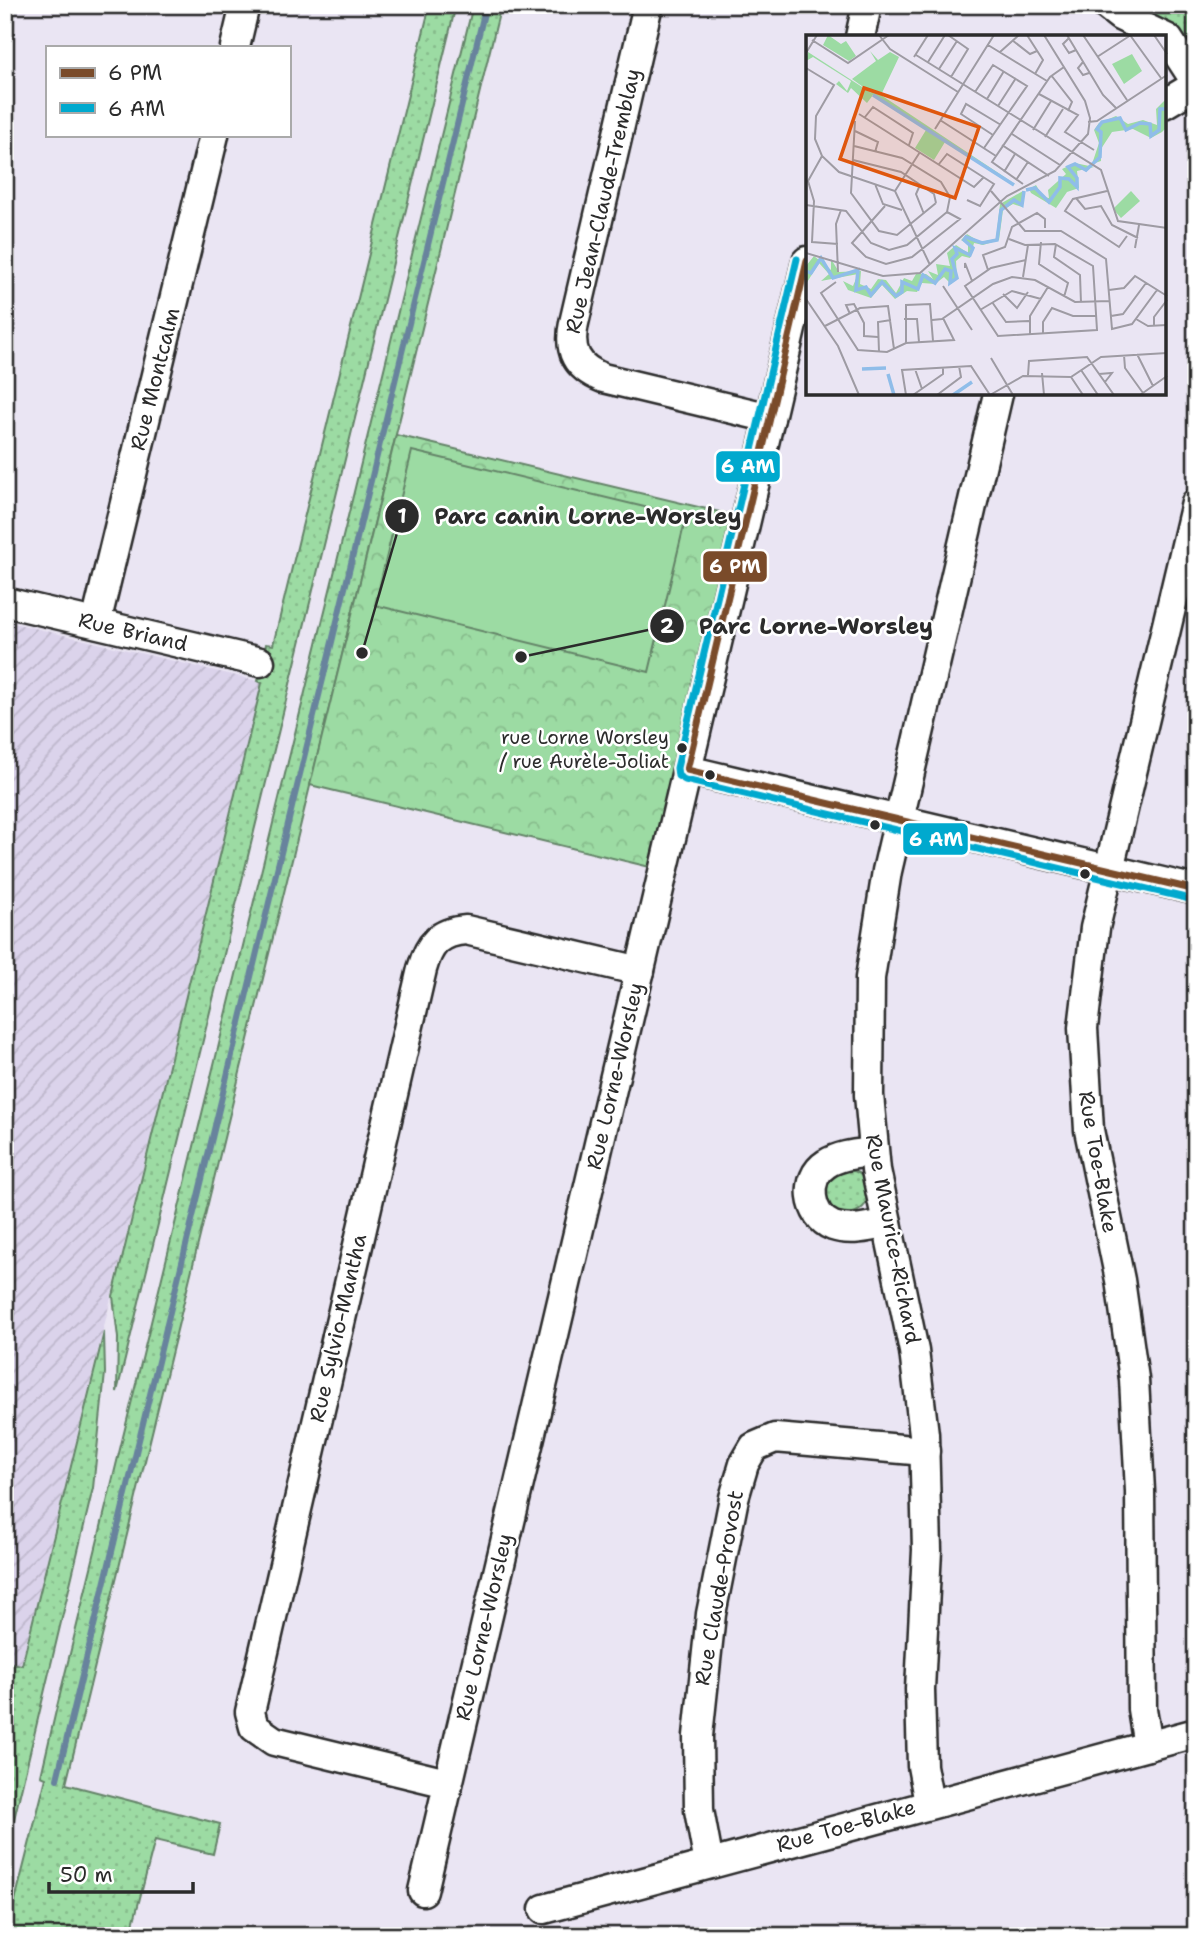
<svg xmlns="http://www.w3.org/2000/svg" width="1201" height="1941" font-family="'Shantell Sans',sans-serif">
<style>
.industrial{fill:url(#industrial-furrows)}
.grass{fill:url(#grass-dots);stroke:#648367;stroke-width:2}
.park{fill:url(#park-crowns);stroke:#648367;stroke-width:2}
.pitch{fill:#9cdba3;stroke:#648367;stroke-width:2}
.lines{fill:none;stroke-linecap:round;stroke-linejoin:round}
.stream{stroke:#67839d;stroke-width:6}
.minor-casing{stroke:#2b2b2b;stroke-width:33}
.minor{stroke:#fff;stroke-width:28}
.bus-1-casing{stroke:#fff;stroke-width:12}
.bus-2-casing{stroke:#fff;stroke-width:12}
.bus-1{stroke:#7a4b2a;stroke-width:7}
.bus-2{stroke:#00a9ce;stroke-width:7}
.bus-dot{fill:#2b2b2b;stroke:#fff;stroke-width:2.5}
.labels{text-anchor:middle;dominant-baseline:central;stroke-width:5;stroke-linejoin:round;paint-order:stroke}
.bus-label{font-size:19px;fill:#2b2b2b;stroke:#fff;text-anchor:end}
.street-label{font-size:21px;fill:#2b2b2b;stroke:#fff}
.inset-river{fill:none;stroke:#8fbde9;stroke-width:3.5}
.inset-road{fill:none;stroke:#9e9ba3;stroke-width:2}
.view{fill:#df570e;fill-opacity:0.15;stroke:#df570e;stroke-width:3.5}
.inset-edge{fill:none;stroke:#2b2b2b;stroke-width:3.5}
.leader{fill:none;stroke:#2b2b2b;stroke-width:2.5}
.callout-dot{fill:#2b2b2b;stroke:#fff;stroke-width:2.5}
.mark-label{font-size:21px;text-anchor:middle;font-weight:bold;fill:#fff}
.callout-label{font-size:23px;text-anchor:middle;font-weight:bold;fill:#2b2b2b;stroke:#fff;stroke-width:5;stroke-linejoin:round;paint-order:stroke}
.line-badge{stroke:#fff;stroke-width:2.5}
.badge-label{font-size:19px;text-anchor:middle;font-weight:bold;fill:#fff}
</style>
<defs>
<pattern id="industrial-furrows" width="10" height="10" patternUnits="userSpaceOnUse" patternTransform="scale(1.75)"><rect width="10" height="10" fill="#dbd3eb"/><path d="M-1 1l2-2M0 10L10 0M9 11l2-2" fill="none" stroke="#bcb5ca"/></pattern>
<pattern id="grass-dots" width="8" height="8" patternUnits="userSpaceOnUse" patternTransform="scale(1.75)"><rect width="8" height="8" fill="#9cdba3"/><path d="M2 2h.1M6 6h.1" fill="none" stroke="#87bc8c" stroke-width="1.8" stroke-linecap="round"/></pattern>
<pattern id="park-crowns" width="20" height="18" patternUnits="userSpaceOnUse" patternTransform="scale(1.75)"><rect width="20" height="18" fill="#9cdba3"/><path d="M2 6a3 3 0 1 1 6 0M12 15a3 3 0 1 1 6 0" fill="none" stroke="#87bc8c"/></pattern>
</defs>
<rect width="100%" height="100%" fill="#eae5f3"/>
<filter id="ink" filterUnits="userSpaceOnUse"><feTurbulence type="fractalNoise" baseFrequency=".0143" numOctaves="2"/><feDisplacementMap in="SourceGraphic" scale="14" xChannelSelector="R" yChannelSelector="G"/><feConvolveMatrix kernelMatrix="1 2 1 2 8 2 1 2 1" color-interpolation-filters="sRGB"/></filter>
<g filter="url(#ink)">
<polygon class="industrial" points="5,621 262,682 21,1665 5,1662"/>
<g class="grass">
<polygon points="430,5 456,5 117,1392 118,1338 113,1296 262,683 258,681 266,644 273,645"/>
<polygon points="473,5 501,5 66,1784 220,1824 213,1854 155,1840 130,1936 6,1936 46,1778 41,1776 55,1715"/>
<polygon points="1129,5 1185,5 1196,10 1196,54 1176,29"/>
<circle cx="847" cy="1192" r="22"/>
<polygon points="104,1332 105,1373 93,1488 5,1857 5,1662 22,1665"/>
</g>
<polygon class="park" points="396,435 732,515 650,867 310,785"/>
<polygon class="pitch" points="412,451 686,517 649,672 375,605"/>
<g class="lines">
<polyline class="stream" points="57,1779 486,5"/>
<g class="minor-casing">
<g id="minor">
<path d="M648,5L574,323C568,351 576,367 603,378L770,418"/>
<polyline points="1106,5 1120,16 1168,39 1196,82"/>
<polyline points="860,37 867,5"/>
<polyline points="235,47 245,5"/>
<polyline points="1164,104 1196,85"/>
<polyline points="5,602 260,662"/>
<polyline points="96,623 214,135"/>
<polyline points="687,770 1196,890"/>
<path d="M873,1152C857,1154 840,1155 826,1164C804,1178 808,1216 833,1226C850,1232 870,1227 887,1223"/>
<polyline points="1148,1746 1142,1709 1140,1491 1134,1379 1120,1280 1089,1130 1083,1028 1095,928 1196,503"/>
<path d="M447,1783L274,1741L254,1727L250,1712L422,969C429,944 439,932 466,930L640,971"/>
<polyline points="929,1803 922,1766 920,1689 927,1550 924,1434 914,1351 876,1170 869,1095 870,978 887,871 998,394"/>
<polyline points="709,1864 699,1810 698,1736 711,1614 734,1498 744,1464 754,1447 775,1438 925,1451"/>
<polyline points="423,1891 807,261"/>
<polyline points="544,1909 1196,1733"/>
</g>
</g>
<use href="#minor" class="minor"/>
<g class="bus-1-casing">
<polyline id="bus-1" points="807,261 687,770 1196,890"/>
</g>
<g class="bus-2-casing">
<polyline id="bus-2" points="797,259 677,768 678,776 685,780 1194,900"/>
</g>
<use href="#bus-1" class="bus-1"/>
<use href="#bus-2" class="bus-2"/>
</g>
</g>
<g class="bus-dot">
<circle cx="682" cy="748" r="6"/>
<circle cx="710" cy="775" r="6"/>
<circle cx="875" cy="825" r="6"/>
<circle cx="1085" cy="874" r="6"/>
</g>
<g class="labels">
<g class="bus-label">
<text x="669" y="737">rue Lorne Worsley<tspan x="669" dy="24">/ rue Aurèle-Joliat</tspan></text>
</g>
<g class="street-label">
<text transform="translate(603 201) rotate(-77)">Rue Jean-Claude-Tremblay</text>
<text transform="translate(155 379) rotate(-76)">Rue Montcalm</text>
<text transform="translate(133 632) rotate(13)">Rue Briand</text>
<text transform="translate(615 1076) rotate(-77)">Rue Lorne-Worsley</text>
<text transform="translate(1098 1162) rotate(80)">Rue Toe-Blake</text>
<text transform="translate(893 1239) rotate(79)">Rue Maurice-Richard</text>
<text transform="translate(338 1328) rotate(-77)">Rue Sylvio-Mantha</text>
<text transform="translate(719 1588) rotate(-80)">Rue Claude-Provost</text>
<text transform="translate(484 1627) rotate(-77)">Rue Lorne-Worsley</text>
<text transform="translate(846 1826) rotate(-16)">Rue Toe-Blake</text>
</g>
</g>
<g transform="translate(806 35)">
<rect width="360" height="360" fill="#eae5f3"/>
<path d="M22,0L35,9L40,6L50,21L43,26L17,10ZM64,16L72,25L84,17L93,22L75,60L212,151L67,60L61,68L45,53L42,58L30,49L33,46L41,56L45,46L7,22L0,26L2,17L67,59L46,44L70,26Z" fill="#9cdba3"/>
<path d="M360,64V93L356,97L345,103L327,94L306,97L295,114V126L286,129L293,108L288,95L293,88L310,81L322,89L337,85L351,90L350,74ZM269,128L288,132L271,136L273,153L261,157L250,173L225,158L223,154L230,150L237,162L243,163L242,155L260,139L256,134ZM217,156L216,172L207,169L197,175L193,205L177,210L168,208L164,223L156,221L150,226L151,244L145,249L138,242L129,249L116,248L111,257L101,256L89,264L76,250L65,263L42,255L37,246L47,251L52,239L15,246L23,239L13,228L0,249V231L8,221L25,235V224L33,237L55,236L54,249L65,254L72,244L80,245L90,258L98,243L106,246L110,239H120L127,244L122,236L132,240L130,229L144,231L141,218L150,210L162,218V209L155,205L161,199L174,207L190,204L194,169Z" fill="#9cdba3"/>
<path d="M326,19L336,36L318,49L306,29ZM120,95L139,107L128,125L109,113Z" fill="#9cdba3"/>
<path d="M325,156L334,166L315,183L307,174Z" fill="#9cdba3"/>
<path class="inset-river" d="M67,60L208,150M220,155L229,153L243,167L254,152V143L263,144L271,152V143L262,132L269,129L280,135L294,122L295,97L291,94L296,87L314,83L320,95L334,88L344,89L345,101L353,95L354,74H361M0,236L5,238L15,223L27,243L52,235L50,255L60,252L65,260L76,247L90,261L96,257V247L112,254L117,240L129,248L139,234L145,236L144,248L151,243L146,224L151,219L149,213L164,220L167,213L158,205L160,202L176,208L191,205L195,175L208,165L216,170L218,156M56,334L80,333M82,339L88,360M147,360L166,347"/>
<path class="inset-road" d="M73,0L84,14L152,57M142,0L162,14L145,42M221,0L237,25L229,39M261,0L297,60L310,73M277,0L321,65M324,0L355,43M348,0L361,19M263,3L257,9L263,18L270,15M6,5L42,28L83,0M206,5L224,19L231,16M182,10L241,46M194,17L213,0M0,18L11,0M110,20L295,135L312,186L361,193M108,22L122,0M291,22L325,0M122,27L139,0M277,27L272,33L277,40L283,38M0,33L28,50L10,81L9,104L16,121L33,137L89,156L124,230M133,34L151,6M245,40L266,67L262,76M169,57L187,30L221,51L178,113M233,59L272,80L259,97L288,115M181,64L198,36M192,71L210,43M53,79L168,152L178,142M59,82L67,72L107,98L103,110M134,85L190,121M49,86L45,158L73,196L91,200L130,168M282,87L291,86L361,40M129,94L188,0M227,95L245,66M49,96L72,107L69,117M206,99L254,130M187,100L155,79L160,69L195,90M239,102L257,74M196,110L243,141M16,121L2,146L8,166L6,207L32,209M47,125L95,137L128,159L130,168M133,129L141,119L188,149L174,171L161,165M198,137L209,119M210,145L222,127M69,149L77,169L96,175M217,149L186,127L244,42L258,32M114,150L110,159L118,179M89,156L114,117M185,156L219,196H255L300,224L306,294L326,289L351,255M301,156L267,164L259,176L313,212L321,201M270,163L279,174L295,171L306,190L332,203M0,170L40,176L65,208L83,215L101,210L141,177L144,162L135,147L96,123L48,111M79,171L46,208L60,222L80,229L106,222L154,184L141,177M203,204L219,210L249,209L287,231L291,295L192,301L159,251L185,233L220,225M235,207L233,229L262,248L258,262M250,209L248,222L274,240L275,268M329,213L333,190M0,218L77,241L114,238L201,161L249,136L282,99L284,83L279,66L238,0M159,233V228L166,246M182,235L177,220L199,212L206,192L231,178L239,184V193M32,237L30,189L35,175M217,242L222,210M30,247L15,258L52,315L81,317L100,308L148,305L137,283M137,251L166,295M303,255L318,253L329,241L361,261M197,259L211,273L222,257M0,264L32,311L53,360M186,267L200,287L223,286M174,275L206,256L235,264M44,279L40,270L48,269L58,288V301L72,302M305,281L317,279L340,248M98,284H111L113,307M330,284L342,291L361,290M126,285L136,284L187,249L206,242L229,245L269,267L304,266M19,291L54,273L82,271L88,314M348,291V282L361,265M237,299V287L246,273L267,281H291M224,300V281L242,252M100,308V270L124,269L127,306M73,317L72,287L85,285M331,319L347,351M318,320L319,333L337,358M185,323L207,360M109,334L116,354M275,335L292,360M236,338L238,360M293,339L306,338L299,347M222,340L223,326L281,322L308,360M265,342L277,360M100,360L96,335L165,331L184,360L217,341L265,342L295,322L361,318M107,360L137,339V333M131,360L155,342L153,331M334,360L361,341"/>
<path class="view" d="M58,53L173,92L149,163L34,124Z"/>
<rect width="360" height="360" class="inset-edge"/>
</g>
<path class="leader" d="M362 653L402 516M521 657L667 626"/>
<g class="callout-dot">
<circle cx="362" cy="653" r="7"/>
<circle cx="521" cy="657" r="7"/>
<circle cx="402" cy="516" r="18"/>
<circle cx="667" cy="626" r="18"/>
</g>
<g class="mark-label">
<text x="402" y="523">1</text>
<text x="667" y="633">2</text>
</g>
<g class="callout-label">
<text x="588" y="524">Parc canin Lorne-Worsley</text>
<text x="816" y="634">Parc Lorne-Worsley</text>
</g>
<g class="line-badge">
<rect x="715" y="450" width="66" height="33" rx="7" fill="#00a9ce"/>
<rect x="702" y="550" width="66" height="33" rx="7" fill="#7a4b2a"/>
<rect x="902" y="822" width="67" height="34" rx="7" fill="#00a9ce"/>
</g>
<g class="badge-label">
<text x="748" y="473">6 AM</text>
<text x="735" y="573">6 PM</text>
<text x="936" y="846">6 AM</text>
</g>
<rect width="1201" height="1941" fill="none" stroke="#fff" stroke-width="28"/>
<rect x="14" y="14" width="1173" height="1913" fill="none" stroke="#2b2b2b" stroke-width="2.5" filter="url(#ink)"/>
<rect x="46" y="46" width="245" height="91" fill="#ffffff" stroke="#aaaaaa" stroke-width="2"/>
<rect x="60" y="68" width="35" height="10" fill="#7a4b2a" stroke="#aaaaaa" stroke-width="2"/>
<text x="108" y="80" font-size="21" fill="#2b2b2b">6 PM</text>
<rect x="60" y="103" width="35" height="10" fill="#00a9ce" stroke="#aaaaaa" stroke-width="2"/>
<text x="108" y="116" font-size="21" fill="#2b2b2b">6 AM</text>
<path d="M49 1882v10h144v-10" fill="none" stroke="#2b2b2b" stroke-width="3.5"/>
<text x="60" y="1882" font-size="21" fill="#2b2b2b" stroke="#ffffff" stroke-width="5" paint-order="stroke">50 m</text>
</svg>
